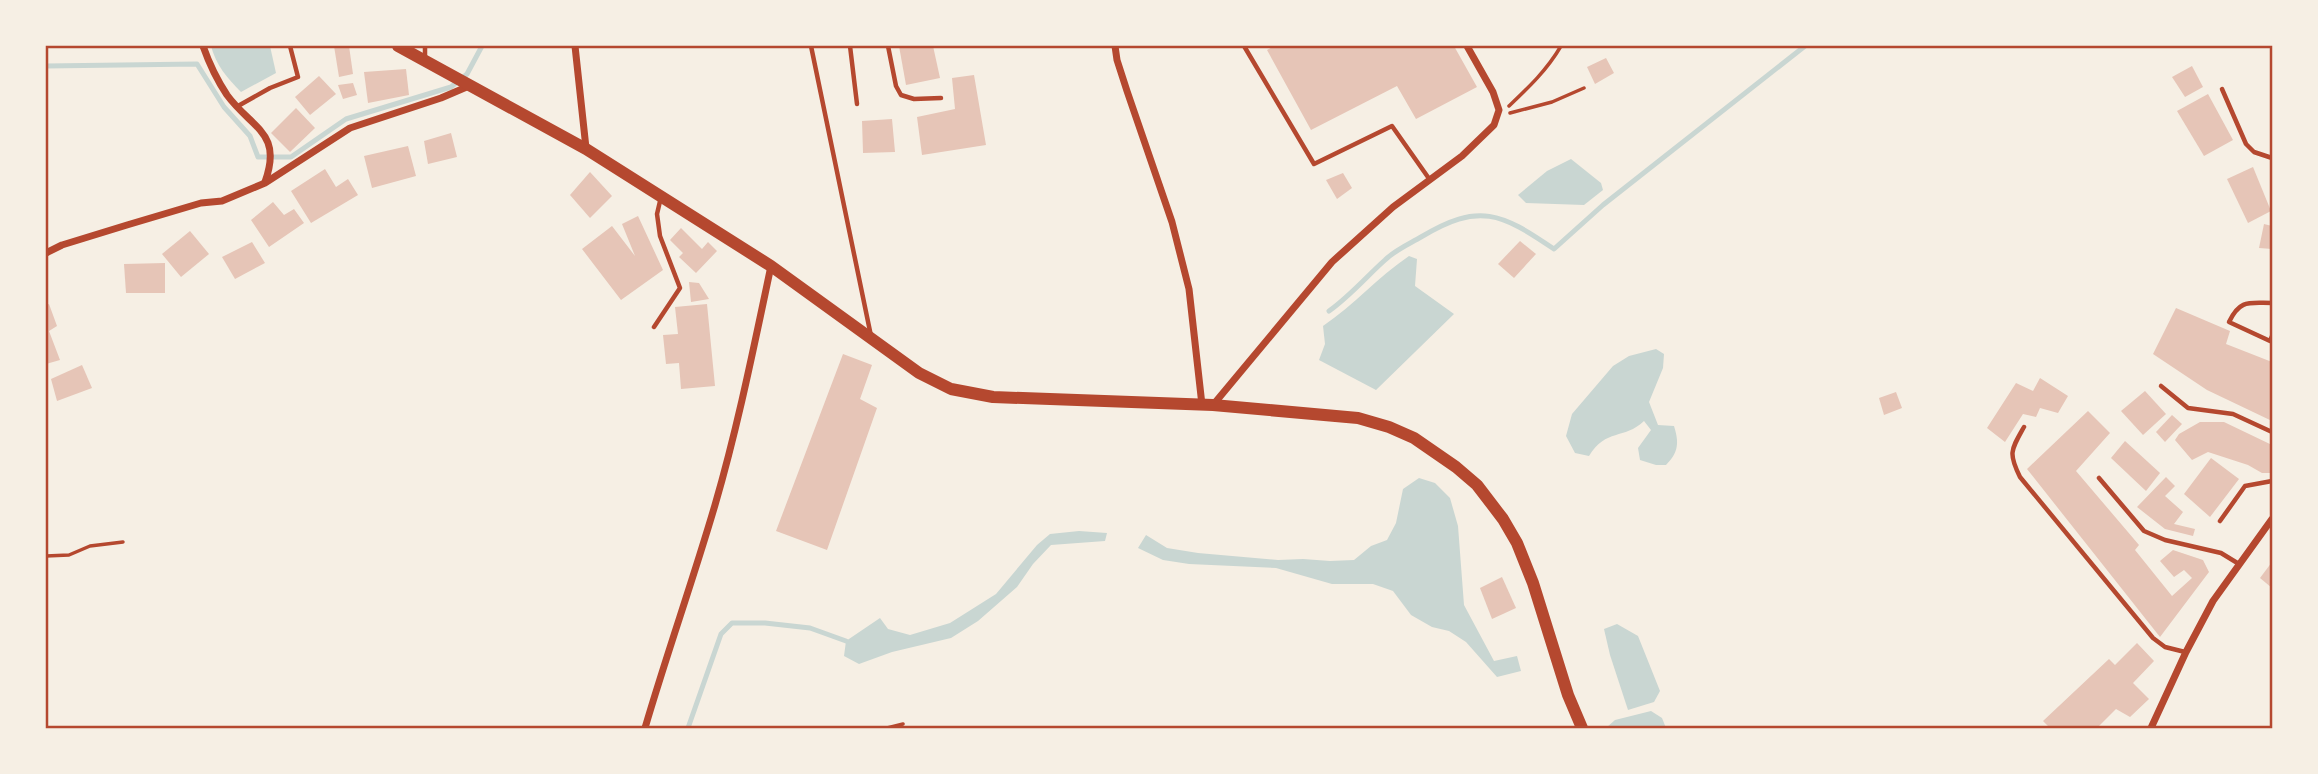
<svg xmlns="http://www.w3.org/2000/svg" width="2318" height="774" font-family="'PT Sans Narrow',sans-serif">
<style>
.water{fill:#c9d6d2}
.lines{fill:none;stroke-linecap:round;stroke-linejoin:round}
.stream{stroke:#c9d6d2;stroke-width:5}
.building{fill:#e6c5b7}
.path{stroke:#b5482f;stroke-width:3.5}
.service{stroke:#b5482f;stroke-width:4.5}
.minor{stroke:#b5482f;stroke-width:7}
.tertiary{stroke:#b5482f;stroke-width:12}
.neatline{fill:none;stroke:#b5482f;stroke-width:2.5}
</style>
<rect width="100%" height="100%" fill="#f6efe4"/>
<g class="water">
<path d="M211,46H270L276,73L241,92C227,78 216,65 211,46Z"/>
<polygon points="1571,159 1601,183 1603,190 1584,205 1526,203 1518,195 1547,171"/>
<path d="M1409,256L1417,259L1415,286L1454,314L1376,390L1319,360L1325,344L1323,326C1354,305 1378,277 1409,256Z"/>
<path d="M1656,349L1664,354L1663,368L1649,402L1658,425L1674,426C1679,442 1679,452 1666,465H1656L1640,460L1638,448L1651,430L1644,421C1624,440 1606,428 1589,456L1575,453L1566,436L1572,414L1613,366L1629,356Z"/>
<polygon points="1419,478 1435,483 1450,498 1458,526 1464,605 1494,661 1517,656 1521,671 1497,677 1466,642 1449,631 1432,627 1411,615 1393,591 1373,584 1332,584 1276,568 1189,564 1163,560 1138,548 1146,535 1167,548 1198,553 1278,560 1303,559 1330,561 1354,560 1371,546 1387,540 1396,523 1403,489"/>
<polygon points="1079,531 1107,533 1105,541 1051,545 1033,564 1017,587 978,621 951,638 892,652 859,664 844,656 846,641 880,618 888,629 910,635 950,623 996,594 1037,545 1050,534"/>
<polygon points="1617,624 1638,636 1660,691 1654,702 1628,710 1610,655 1604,629"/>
<polygon points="1651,711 1662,718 1666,728 1606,728 1615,720"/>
</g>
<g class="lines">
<g class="stream">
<polyline points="46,66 197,64 224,107 250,136 258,157 291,157 346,119 451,87 467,74 482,46"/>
<path d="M1329,311C1350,296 1366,277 1385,260C1395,250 1409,244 1421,237C1479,202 1501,213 1554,249L1603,205L1805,46"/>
<polyline points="688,728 721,634 732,623 765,623 810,628 846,641"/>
</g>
</g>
<g class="building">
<polygon points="334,46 349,46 353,74 339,77"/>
<polygon points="899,46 933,46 940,78 906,85"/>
<polygon points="1274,46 1454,46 1477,87 1416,119 1397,86 1311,130 1267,50"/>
<polygon points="1606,58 1614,73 1595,84 1587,67"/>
<polygon points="2192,66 2203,87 2185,97 2172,77"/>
<polygon points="406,69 409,95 368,103 364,72"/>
<polygon points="974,75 986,145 922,155 917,117 955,109 952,78"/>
<polygon points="319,76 336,94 310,115 295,97"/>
<polygon points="353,83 357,95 343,99 338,85"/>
<polygon points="2208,94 2233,140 2204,156 2177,111"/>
<polygon points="296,108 315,128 290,152 271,133"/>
<polygon points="892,119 895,152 863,153 862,121"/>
<polygon points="451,133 457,157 428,164 424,141"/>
<polygon points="408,146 416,176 372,188 364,156"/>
<polygon points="2253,167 2271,211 2248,223 2227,179"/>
<polygon points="325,169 336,187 348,179 358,195 311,223 291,191"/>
<polygon points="590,172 612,196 590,218 570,195"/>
<polygon points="1343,173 1352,188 1337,199 1326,180"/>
<polygon points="273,202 284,215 294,209 304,223 269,247 251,220"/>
<polygon points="638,216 663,270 621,300 582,249 612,226 635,256 622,224"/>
<polygon points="2264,224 2272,226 2272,249 2259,248"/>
<polygon points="681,228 702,249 708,242 717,251 696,273 679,257 683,253 670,240"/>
<polygon points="190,231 209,254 181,277 162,254"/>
<polygon points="1520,241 1536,254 1514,278 1498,264"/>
<polygon points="252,242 265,263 235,279 222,257"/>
<polygon points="165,263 165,293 126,293 124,264"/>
<polygon points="689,282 699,283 709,299 691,302"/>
<polygon points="49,304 57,326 49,331 60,360 46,364 46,305"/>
<polygon points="707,304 715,386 681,389 679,363 666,364 663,335 678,334 675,307"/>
<polygon points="2176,308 2230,331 2226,344 2272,362 2272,421 2207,390 2153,354"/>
<polygon points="843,354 872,365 860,399 877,408 827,550 776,531"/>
<polygon points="82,365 92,388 57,401 51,379"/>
<polygon points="2040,378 2068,396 2058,413 2040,408 2036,417 2023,414 2005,442 1987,428 2016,383 2033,391"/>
<polygon points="2145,391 2166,414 2143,435 2121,411"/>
<polygon points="1896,392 1902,408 1884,415 1879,398"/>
<polygon points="2088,411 2110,433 2076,471 2139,545 2135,550 2172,596 2192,578 2184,570 2174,577 2160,561 2173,550 2203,560 2209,572 2160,637 2027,469"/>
<polygon points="2172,415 2182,424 2165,442 2156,432"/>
<polygon points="2200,422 2224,422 2272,445 2272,473 2262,473 2248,465 2208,452 2192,460 2175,440 2179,434"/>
<polygon points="2125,441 2160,473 2146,491 2111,458"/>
<polygon points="2211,458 2239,479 2210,517 2184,494"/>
<polygon points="2166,477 2175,486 2165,496 2183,512 2174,524 2195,529 2193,536 2165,529 2137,507"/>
<polygon points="2272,562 2272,588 2260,578"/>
<polygon points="1502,577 1516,608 1492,619 1480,588"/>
<polygon points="2137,643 2154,661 2133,683 2149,699 2130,717 2116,709 2097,728 2050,728 2043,721 2109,659 2115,665"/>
</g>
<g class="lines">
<g class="path">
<path d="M1509,106C1529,87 1547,70 1561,46"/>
<polyline points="1510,113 1552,102 1584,88"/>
<polyline points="46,556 69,555 90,546 123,542"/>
<polyline points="887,728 903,724"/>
</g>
<g class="service">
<polyline points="811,46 871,336"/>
<polyline points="850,46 857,104"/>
<polyline points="888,46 896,86 901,95 914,99 941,98"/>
<polyline points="1244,46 1314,164 1392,126 1430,180"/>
<polyline points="425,58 425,46"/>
<polyline points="2222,89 2246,144 2254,152 2272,158"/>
<polyline points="238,106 270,88 298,77 290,46"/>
<path d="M2272,303C2249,303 2240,299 2229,322L2270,341L2272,336"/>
<polyline points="654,327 680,288 660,236 657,214 661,197"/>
<polyline points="2161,386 2188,408 2233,414 2272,432"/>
<path d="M2024,427C2011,450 2008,453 2020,477L2153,638L2165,647L2185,652"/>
<polyline points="2099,478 2144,531 2165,540 2221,553 2239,564"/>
<polyline points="2220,521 2245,486 2272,481"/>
</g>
<g class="minor">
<path d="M203,46C209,63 217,80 227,95C252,129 283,132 265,182"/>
<polyline points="575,46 586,148"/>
<polyline points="1115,46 1117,60 1127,91 1172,222 1189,289 1202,405"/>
<polyline points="46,253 62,245 127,225 201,203 222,201 265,183 350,128 441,98 469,86"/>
<polyline points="1213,405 1332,262 1393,207 1462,156 1494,125 1499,110 1493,92 1467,46"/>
<path d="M645,728C667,653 693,580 715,505C738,426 754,346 771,266"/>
<polyline points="2151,728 2186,652 2213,601 2272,519"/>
</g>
<polyline class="tertiary" points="398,46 586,149 771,266 919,373 951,389 993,397 1213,405 1358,418 1389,427 1414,438 1456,467 1477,485 1503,519 1517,543 1533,583 1568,695 1582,728"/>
</g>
<rect width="2318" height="774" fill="none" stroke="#f6efe4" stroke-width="94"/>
<rect x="47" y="47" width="2224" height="680" class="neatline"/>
</svg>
